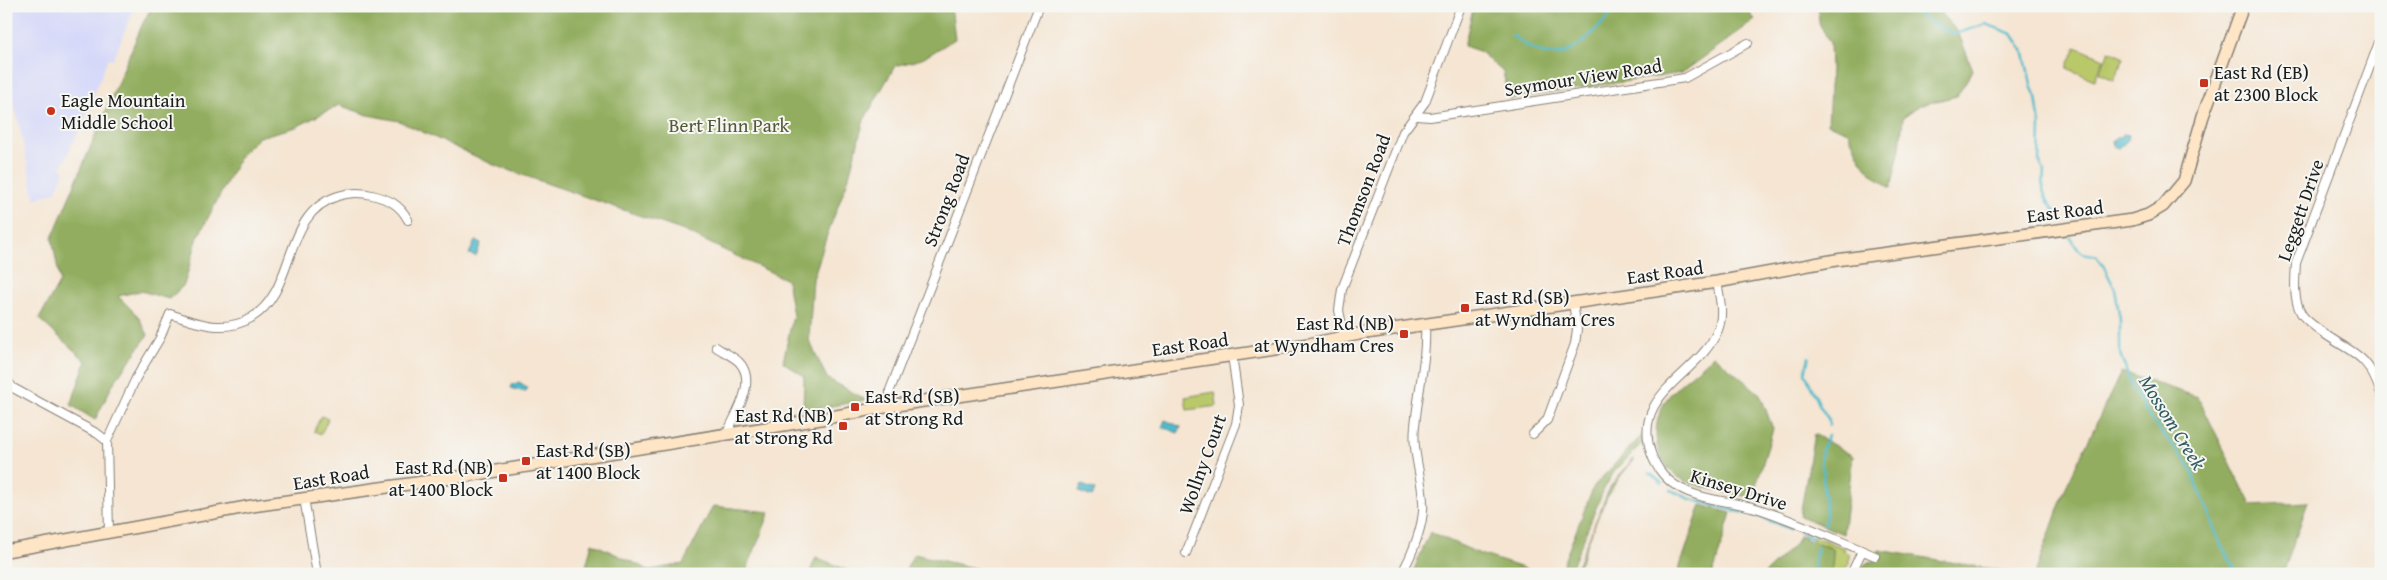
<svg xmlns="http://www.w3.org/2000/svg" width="2387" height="580" font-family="'Gentium Book Plus',serif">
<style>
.built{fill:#d5d8f9}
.green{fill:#b9c96b;stroke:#6a7244}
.forest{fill:#92ad5f;stroke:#57643e}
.water{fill:#50bbcc;stroke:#366c74}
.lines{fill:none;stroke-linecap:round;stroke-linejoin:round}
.stream{stroke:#50bbcc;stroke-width:2.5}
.street-casing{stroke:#888077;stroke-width:10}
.secondary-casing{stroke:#888077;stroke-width:14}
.street{stroke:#fff;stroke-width:8}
.secondary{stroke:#fde5c5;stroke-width:11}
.poi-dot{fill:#c8321e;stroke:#f6f6f2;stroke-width:2}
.labels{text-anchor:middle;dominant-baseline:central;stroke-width:4;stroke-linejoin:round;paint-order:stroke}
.poi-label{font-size:19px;fill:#1c1c1c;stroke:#f6f6f2;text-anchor:start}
.street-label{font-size:19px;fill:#1c1c1c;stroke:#f6f6f2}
.park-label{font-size:19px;fill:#535938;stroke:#f6f6f2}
.water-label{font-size:20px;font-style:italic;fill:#315c62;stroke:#f6f6f2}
</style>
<rect width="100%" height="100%" fill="#f6f6f2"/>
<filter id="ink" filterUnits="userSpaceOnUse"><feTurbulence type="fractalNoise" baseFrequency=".02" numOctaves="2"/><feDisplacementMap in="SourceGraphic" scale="10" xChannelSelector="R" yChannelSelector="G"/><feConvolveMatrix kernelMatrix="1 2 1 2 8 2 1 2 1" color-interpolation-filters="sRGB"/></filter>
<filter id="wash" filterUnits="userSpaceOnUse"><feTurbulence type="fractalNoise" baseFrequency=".0096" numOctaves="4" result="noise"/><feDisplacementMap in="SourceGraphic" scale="20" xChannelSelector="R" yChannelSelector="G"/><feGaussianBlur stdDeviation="1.12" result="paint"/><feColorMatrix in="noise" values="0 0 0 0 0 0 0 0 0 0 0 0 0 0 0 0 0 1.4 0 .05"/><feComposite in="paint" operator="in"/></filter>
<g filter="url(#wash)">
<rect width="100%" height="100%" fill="#f5e5d2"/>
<polygon class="built" points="6,6 122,6 133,11 113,60 108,58 84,120 61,168 65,170 55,192 35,199 14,102 6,102"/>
<g class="green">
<polygon points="2076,47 2104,59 2094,80 2067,68"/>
<polygon points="2109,51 2124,58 2114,80 2099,73"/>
<polygon points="1215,392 1217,406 1187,410 1185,397"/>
<polygon points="321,416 328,419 321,434 314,431"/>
<polygon points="1814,536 1844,548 1843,550 1849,554 1849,564 1841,574 1832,574 1833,549 1812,541"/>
</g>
<g class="forest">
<polygon points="152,6 951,6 955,39 922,59 895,66 864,120 848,180 827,235 813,279 809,340 827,378 866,400 803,411 804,376 783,362 793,315 787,280 684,231 494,165 399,121 368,115 339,105 296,127 259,137 241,155 198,237 184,285 169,299 141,291 118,296 138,316 148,335 113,384 95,420 71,405 86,361 39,319 60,281 52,238 142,25"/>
<polygon points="1477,6 1744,6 1755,20 1682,73 1509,99 1503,72 1479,51 1464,46 1473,9"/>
<path d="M1818,6H1941L1942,15L1958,32L1973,70L1957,96L1920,105L1903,117L1900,148L1891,188C1863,169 1861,162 1848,132L1828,124L1831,69L1830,43L1819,23Z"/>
<path d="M1713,355L1760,394L1773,429L1753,496L1750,495L1749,497C1728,492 1704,490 1685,481C1653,465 1649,427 1666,400C1678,382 1700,371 1713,355Z"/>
<polygon points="2121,372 2198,397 2251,505 2308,502 2283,574 2035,574 2066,487"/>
<polygon points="1814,434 1853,456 1843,534 1800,516"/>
<polygon points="1642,435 1642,443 1614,472 1604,489 1569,574 1559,574 1594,486"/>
<path d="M1633,459L1635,460C1603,489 1592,535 1576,574H1574L1610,487Z"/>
<polygon points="1701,505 1731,513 1713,574 1679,574 1678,572"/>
<polygon points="713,506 770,512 745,574 584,574 592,543 649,570 683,564"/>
<polygon points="1430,532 1480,554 1542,574 1412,574"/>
<polygon points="1799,536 1833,549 1832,574 1764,574 1796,543"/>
<polygon points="1879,550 2022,574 1865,574 1862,567 1868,562 1874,561"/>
<polygon points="914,554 1000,574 903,574"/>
<polygon points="816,557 856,574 809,574"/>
</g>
<g class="water">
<polygon points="2124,134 2128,135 2127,141 2119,148 2114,147 2113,141"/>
<polygon points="475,241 481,243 476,256 469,254"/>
<polygon points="519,382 527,387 525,392 511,388 512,385"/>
<polygon points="1165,420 1181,427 1178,433 1162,427"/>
<polygon points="1082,485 1095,490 1092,497 1079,492"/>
</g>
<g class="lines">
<g class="stream">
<polyline points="1906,6 1939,28 1955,34 1986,24 2012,34 2023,50 2032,88 2036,97 2040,125 2039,161 2044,170 2043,190 2047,200 2059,217"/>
<path d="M1512,35C1562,78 1583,42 1619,6"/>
<polyline points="2070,237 2077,248 2083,253 2096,256 2103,265 2115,289 2120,319 2120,354 2133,389 2152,421 2188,463 2212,520 2217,538 2238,574"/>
<polyline points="1809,357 1805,373 1820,406 1829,420 1829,425"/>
<polyline points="1650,473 1662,483"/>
<polyline points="1671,490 1690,499 1760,517 1790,529"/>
<path d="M1825,525C1829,506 1820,490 1824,471C1817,461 1823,446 1828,435"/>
<polyline points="1800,533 1812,538"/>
<polyline points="1815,574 1814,560 1818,548"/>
</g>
</g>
</g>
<g filter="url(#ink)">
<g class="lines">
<g class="street-casing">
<g id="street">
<path d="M2381,37L2296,263C2295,280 2293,299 2301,313C2304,319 2313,325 2318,329C2350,354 2367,350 2381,394"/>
<polyline points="1416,116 1430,117 1685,78 1748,43"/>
<path d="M1717,282C1720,298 1724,315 1718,330C1699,376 1631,392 1651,453C1656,468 1667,482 1682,489C1705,501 1734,501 1759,509C1798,522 1837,540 1875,556"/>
<polyline points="1344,336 1339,310 1342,289 1403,132 1425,102 1461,6"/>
<path d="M716,347C723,352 733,356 739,362C758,382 735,415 726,435"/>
<polyline points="6,379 13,388 98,434 107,441"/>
<polyline points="890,406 890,390 1039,6"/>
<polyline points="1533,434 1547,420 1575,344 1577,329 1573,303"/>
<polyline points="304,498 317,574"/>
<path d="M109,533L107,441L136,378L160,338L170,314C196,323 224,334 251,318C298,290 281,214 338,196C350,192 360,192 372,195C388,199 400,204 408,220"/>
<polyline points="1186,553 1236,424 1239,405 1232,355"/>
<path d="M1401,574C1412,556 1425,522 1423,502C1422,476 1412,452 1415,426C1418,392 1427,358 1425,324"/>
<polyline points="1851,574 1862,551"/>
</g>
</g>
<g class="secondary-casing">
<polyline id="secondary" points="6,551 252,506 459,477 815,420 890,406 1309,344 1359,334 1717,282 1836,260 2132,220 2148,215 2163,206 2184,181 2203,116 2243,6"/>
</g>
<use href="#street" class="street"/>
<use href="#secondary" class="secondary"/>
</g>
</g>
<g class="poi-dot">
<rect x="2199" y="78" width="10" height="10" rx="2.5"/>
<circle cx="51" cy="111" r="5"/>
<rect x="1460" y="303" width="10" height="10" rx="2.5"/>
<rect x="1399" y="329" width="10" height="10" rx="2.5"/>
<rect x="850" y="402" width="10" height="10" rx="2.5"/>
<rect x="838" y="421" width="10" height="10" rx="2.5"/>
<rect x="521" y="456" width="10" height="10" rx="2.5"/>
<rect x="498" y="473" width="10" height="10" rx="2.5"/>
</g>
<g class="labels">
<g class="poi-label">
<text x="2214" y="72">East Rd (EB)<tspan x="2214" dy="22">at 2300 Block</tspan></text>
<text x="61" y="100">Eagle Mountain<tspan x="61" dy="22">Middle School</tspan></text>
<text x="1475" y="297">East Rd (SB)<tspan x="1475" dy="22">at Wyndham Cres</tspan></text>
<text x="1394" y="323" text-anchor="end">East Rd (NB)<tspan x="1394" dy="22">at Wyndham Cres</tspan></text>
<text x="865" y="396">East Rd (SB)<tspan x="865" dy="22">at Strong Rd</tspan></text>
<text x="833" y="415" text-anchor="end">East Rd (NB)<tspan x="833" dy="22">at Strong Rd</tspan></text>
<text x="536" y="450">East Rd (SB)<tspan x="536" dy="22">at 1400 Block</tspan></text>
<text x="493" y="467" text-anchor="end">East Rd (NB)<tspan x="493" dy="22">at 1400 Block</tspan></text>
</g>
<g class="street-label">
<text transform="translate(1583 77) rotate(-9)">Seymour View Road</text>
<text transform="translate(1363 190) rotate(-69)">Thomson Road</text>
<text transform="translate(946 200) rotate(-69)">Strong Road</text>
<text transform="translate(2300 210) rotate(-71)">Leggett Drive</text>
<text transform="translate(2065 211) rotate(-7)">East Road</text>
<text transform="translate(1665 272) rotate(-8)">East Road</text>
<text transform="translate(1190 344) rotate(-8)">East Road</text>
<text transform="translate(1202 464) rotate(-70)">Wollny Court</text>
<text transform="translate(331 477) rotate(-9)">East Road</text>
<text transform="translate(1739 489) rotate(17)">Kinsey Drive</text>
</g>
<g class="park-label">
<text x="729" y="125">Bert Flinn Park</text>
</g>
<g class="water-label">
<text transform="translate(2173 422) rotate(58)">Mossom Creek</text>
</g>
</g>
<rect width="2387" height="580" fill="none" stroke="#f6f6f2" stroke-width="25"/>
</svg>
